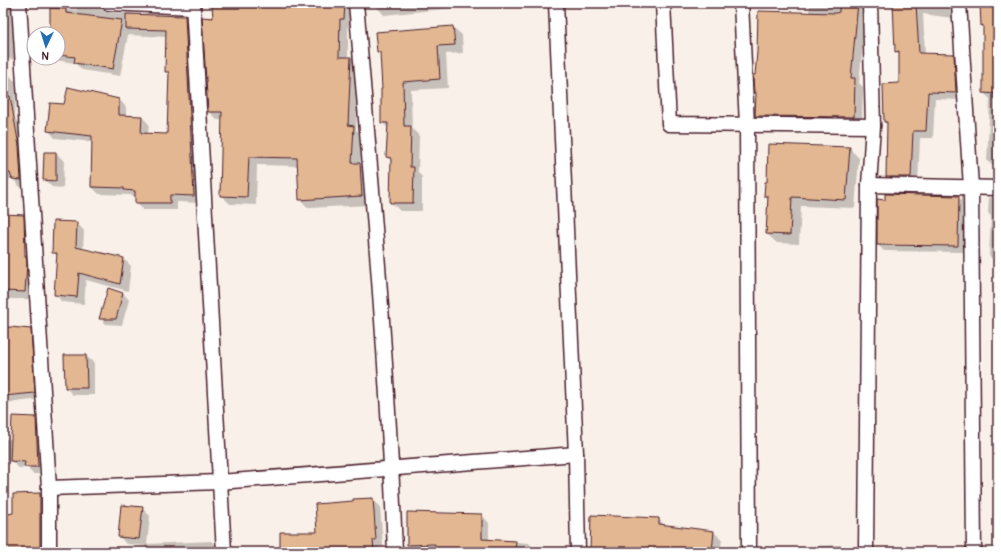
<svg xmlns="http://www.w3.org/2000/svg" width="1001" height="555" font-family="Pangolin,sans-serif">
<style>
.shadow{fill:#0003}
.building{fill:#e2b792;stroke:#4a1f2b}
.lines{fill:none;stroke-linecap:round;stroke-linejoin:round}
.street-casing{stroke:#4a1f2b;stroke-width:17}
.street{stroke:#fff;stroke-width:14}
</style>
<rect width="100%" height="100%" fill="#f9f1e9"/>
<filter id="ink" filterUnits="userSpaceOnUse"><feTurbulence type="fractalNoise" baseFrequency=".025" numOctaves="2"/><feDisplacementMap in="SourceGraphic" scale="8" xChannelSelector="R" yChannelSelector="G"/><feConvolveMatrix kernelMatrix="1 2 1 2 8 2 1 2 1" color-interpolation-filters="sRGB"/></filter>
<g filter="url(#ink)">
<g class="shadow">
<polygon points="3,3 9,3 16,11 15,60 3,58"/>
<polygon points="77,3 112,3 107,10 108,12 185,17 192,25 201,203 177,202 177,210 143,210 136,202 136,197 130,195 99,194 92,187 93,142 55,138 48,130 65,105 119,99 126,107 126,116 142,117 149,124 148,134 168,135 170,76 166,71 167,37 128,35 120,76 82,70 75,63 54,60 52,58 58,58 58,34 49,34 49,29 51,29 51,9 77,10"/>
<polygon points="212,3 353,3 353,27 348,27 348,58 351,58 359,67 356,130 362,135 360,165 368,172 371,205 308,208 300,199 298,166 257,165 256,205 230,204 221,195 223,120 217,120 209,111 214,19"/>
<polygon points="376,3 454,3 454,8 384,15 377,7"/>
<polygon points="810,3 867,3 859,83 863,87 862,125 764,124 756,116 757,94 755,92 809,13"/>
<polygon points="893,3 954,3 952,18 923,14 925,54 953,55 961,62 963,100 935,99 933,138 920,138 918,184 894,184 887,176 888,125 884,122 900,84 900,55 896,51"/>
<polygon points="981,3 998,3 998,170 987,161 990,99 984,93 984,27 982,25"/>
<polygon points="453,27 462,35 463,53 446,54 448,88 411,90 412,128 419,136 418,172 422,177 422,211 400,211 391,202 392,162 387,157 389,129 382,122 383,90 381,55 378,51 376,32"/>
<polygon points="3,73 9,75 16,82 15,119 21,125 28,187 20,187 13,179 3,179"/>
<polygon points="849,148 859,158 855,208 801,206 799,244 777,243 767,234 768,199 765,196"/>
<polygon points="45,153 56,153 64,161 63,188 52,187 44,180"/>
<polygon points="958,197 965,203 964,252 884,251 878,245"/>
<polygon points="989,197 998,198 998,264 989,256 991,216 988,213"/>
<polygon points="3,215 23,216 31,223 32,238 3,235"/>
<polygon points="77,223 84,231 83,249 124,259 131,266 128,291 86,280 84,304 62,302 55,294 58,257 53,252"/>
<polygon points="3,253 24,253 32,261 32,299 3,299"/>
<polygon points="123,293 129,300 122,325 106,324 100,318"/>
<polygon points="3,329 30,330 37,337 41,399 6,403 3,400"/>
<polygon points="65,356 86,356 94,363 94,395 73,395 66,388"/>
<polygon points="36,418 43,425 45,474 33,474 27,468 19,468 12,462 3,461 3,439 12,439"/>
<polygon points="3,489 6,492 5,511 3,511"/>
<polygon points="25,494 40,494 48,501 48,552 24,552"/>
<polygon points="372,499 380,506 383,547 380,547 380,552 281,552 318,533 354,502"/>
<polygon points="142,508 150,516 147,544 211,541 219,548 219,552 146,552 145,546 126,544 119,536"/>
<polygon points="482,515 489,523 489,540 529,543 537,552 416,552 408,544"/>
<polygon points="659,519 665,526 714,532 722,540 720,552 591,552"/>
<polygon points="841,545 848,552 768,552 768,548 814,550 813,546"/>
<polygon points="261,550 263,552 243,552 243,551"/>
</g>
<g class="building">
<polygon points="238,3 345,3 344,19 340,19 339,57 351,57 348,125 354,126 352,163 360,163 362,196 299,200 297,158 249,157 247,197 220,196 222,112 208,112 202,17 213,18 212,4"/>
<polygon points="839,3 858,3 851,78 855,78 854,117 755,116 756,92 754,92 753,78 753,75 755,75 757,52 758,11 836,13 839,12"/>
<polygon points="893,3 916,3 919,53 954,54 956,93 928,92 926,131 913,131 911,177 886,177 887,122 884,122 883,84 899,83 899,51 895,52"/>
<polygon points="980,3 998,3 998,94 983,93 983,25 981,26"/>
<polygon points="50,8 66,9 66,13 122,20 113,69 74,63 75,57 58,55 58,34 50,34"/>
<polygon points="126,14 185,16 194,196 170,195 170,203 135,203 135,191 124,190 124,188 91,187 92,136 47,131 50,103 64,104 68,87 119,99 119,115 142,116 141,133 167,134 169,72 165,72 166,30 126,29"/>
<polygon points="453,26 455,45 438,46 440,79 403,82 404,126 411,126 410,167 414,167 413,203 390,203 391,158 386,157 388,123 381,123 381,89 382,89 380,52 377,52 375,32"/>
<polygon points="3,96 10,96 19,146 21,180 12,179 10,173 3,172"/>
<polygon points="768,144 850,147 846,200 792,197 790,235 766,234 768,196 764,196 765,182 767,182"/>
<polygon points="44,152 56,152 56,181 43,180"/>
<polygon points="885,194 959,196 958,246 877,245 877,199 885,200"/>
<polygon points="4,214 24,215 25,256 26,256 27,263 25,292 3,291"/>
<polygon points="53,221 77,222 76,247 124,258 120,284 79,273 77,297 54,295 57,253 52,253"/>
<polygon points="108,288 123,293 116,319 99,319"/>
<polygon points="10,327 31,329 35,393 3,396 3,328"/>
<polygon points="64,355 86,355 87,388 65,388"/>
<polygon points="12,416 36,417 38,467 24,467 25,462 10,461"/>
<polygon points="40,493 40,552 3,552 3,515 13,513 13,494"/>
<polygon points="373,498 376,540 373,540 374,552 280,552 280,532 317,532 315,504 353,501 353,499"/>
<polygon points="121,505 143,507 139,539 118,537"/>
<polygon points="407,512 482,514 482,539 516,541 515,552 447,551 435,550 435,544 407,545"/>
<polygon points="591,515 659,518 659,524 714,531 712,552 590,552"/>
</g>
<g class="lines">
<g class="street-casing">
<g id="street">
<polyline points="19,3 49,488 49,552"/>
<polyline points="109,3 193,7"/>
<polyline points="193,3 224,552"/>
<path d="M356,3C372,186 388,369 395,552"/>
<polyline points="556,3 576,454 578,552"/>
<polyline points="663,3 669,124 873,126"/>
<polyline points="741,3 747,125 749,552"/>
<polyline points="959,3 971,187 974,552"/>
<polyline points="869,185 998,188"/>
<polyline points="49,488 219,482 576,454"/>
<polyline points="866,552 869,185 873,126 870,3"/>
</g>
</g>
<use href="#street" class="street"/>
</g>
</g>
<rect width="1001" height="555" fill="none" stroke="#fff" stroke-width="16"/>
<rect x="8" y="8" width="985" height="539" fill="none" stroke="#4a1f2b" stroke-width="1.5" filter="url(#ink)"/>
<g transform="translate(46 46) rotate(184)"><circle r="19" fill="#ffffff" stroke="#b7a5aa"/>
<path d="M0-3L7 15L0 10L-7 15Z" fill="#1f6fb2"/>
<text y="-6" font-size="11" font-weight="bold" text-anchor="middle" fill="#4a1f2b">N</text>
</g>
</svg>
